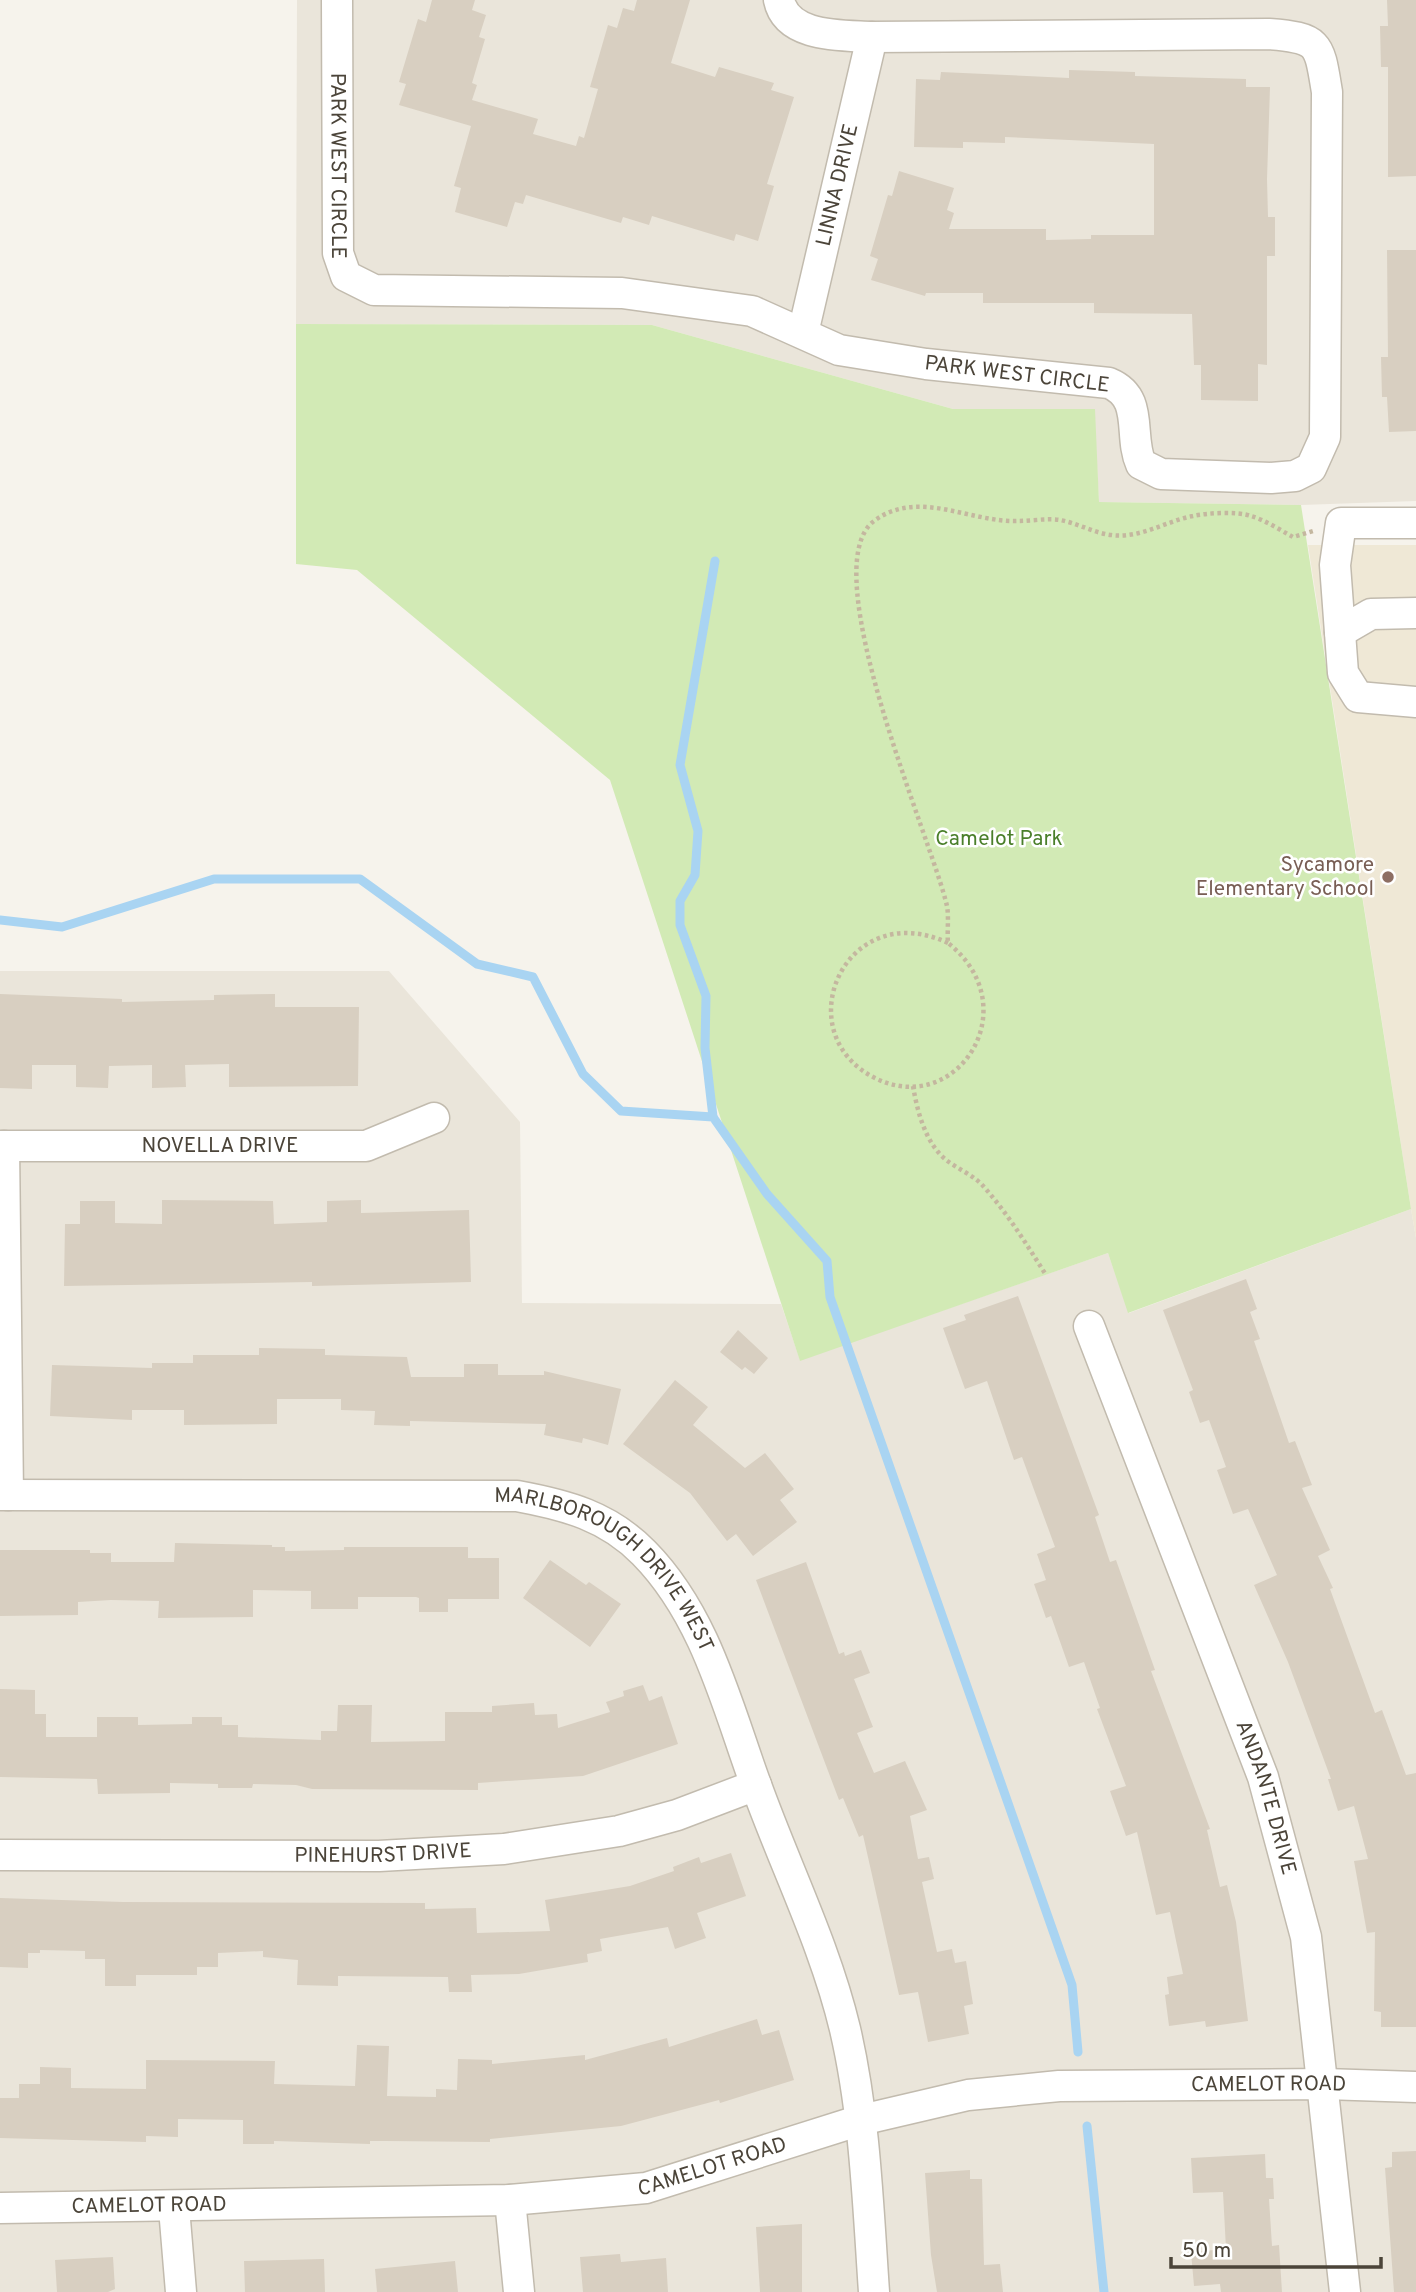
<svg xmlns="http://www.w3.org/2000/svg" width="1416" height="2292" font-family="Overpass,sans-serif">
<style>
.residential{fill:#eae5da}
.education{fill:#efe8d6}
.green{fill:#d2eab5}
.lines{fill:none;stroke-linecap:round;stroke-linejoin:round}
.stream{stroke:#a9d4f2;stroke-width:9}
.building{fill:#d8cfc1}
.minor-casing{stroke:#c2bbae;stroke-width:33}
.path{stroke:#c4b79f;stroke-width:4.5;stroke-dasharray:3.5 3.5;stroke-linecap:butt}
.minor{stroke:#fff;stroke-width:30}
.education-dot{fill:#8d6e63;stroke:#fff;stroke-width:2.5}
.labels{text-anchor:middle;dominant-baseline:central;stroke-width:5;stroke-linejoin:round;paint-order:stroke}
.street-label{font-size:21px;fill:#4b4439;stroke:#fff}
.park-label{font-size:21px;fill:#4a7f2a;stroke:#fff}
.education-label{font-size:21px;fill:#785e54;stroke:#fff;text-anchor:end}
</style>
<rect width="100%" height="100%" fill="#f6f3ec"/>
<g class="residential">
<polygon points="297,0 1416,0 1416,501 1301,505 1099,502 1094,409 953,409 652,325 296,324"/>
<polygon points="0,971 389,971 520,1122 522,1303 781,1304 800,1360 1108,1253 1129,1313 1411,1209 1416,1238 1416,2292 0,2292"/>
</g>
<polygon class="education" points="1308,545 1416,545 1416,1238 1411,1209"/>
<polygon class="green" points="296,324 652,325 953,409 1095,409 1099,502 1301,505 1411,1209 1128,1313 1108,1253 800,1361 610,780 357,570 296,564"/>
<g class="lines">
<g class="stream">
<polyline points="0,920 62,927 214,879 360,879 477,964 533,977 583,1074 621,1111 713,1117 767,1194 827,1261 830,1297 1072,1985 1078,2052"/>
<polyline points="713,1117 705,1048 706,996 680,925 680,901 695,875 698,831 680,765 715,561"/>
<polyline points="1087,2126 1104,2292"/>
</g>
</g>
<g class="building">
<polygon points="432,0 475,0 472,10 486,15 479,37 485,39 472,83 477,85 472,100 538,119 533,134 576,146 579,136 584,138 598,89 590,87 608,25 617,28 623,8 634,11 637,0 690,0 671,63 715,77 719,67 774,83 771,90 794,97 767,184 774,186 758,241 736,234 734,241 652,216 649,225 623,217 621,223 526,195 523,204 515,202 507,227 455,212 461,188 454,186 471,126 399,105 406,84 399,82 418,19 426,22"/>
<polygon points="1387,0 1416,0 1416,176 1388,177 1388,67 1381,67 1380,26 1388,26"/>
<polygon points="1069,70 1135,72 1135,76 1246,79 1246,87 1270,87 1267,179 1268,217 1275,217 1275,256 1267,256 1267,365 1258,364 1258,401 1201,400 1201,365 1194,365 1192,314 1094,313 1094,303 983,303 983,293 926,293 925,296 871,280 878,259 870,256 888,195 892,196 899,171 954,188 947,210 954,213 949,229 1046,229 1046,240 1091,239 1091,235 1154,235 1154,144 1005,137 1005,143 963,142 963,148 914,147 916,79 940,80 941,72 1069,78"/>
<polygon points="1387,250 1416,250 1416,431 1389,432 1387,397 1382,397 1381,357 1388,357"/>
<polygon points="0,994 122,999 122,1002 214,1000 214,995 275,994 275,1007 359,1007 358,1086 229,1087 229,1064 185,1065 186,1087 152,1088 152,1065 109,1066 108,1088 76,1087 76,1065 32,1065 32,1089 0,1088"/>
<polygon points="162,1200 273,1201 274,1224 327,1222 327,1201 361,1200 361,1213 469,1210 471,1282 312,1286 312,1282 64,1286 65,1224 80,1224 80,1201 115,1201 115,1223 162,1224"/>
<polygon points="1246,1279 1257,1309 1250,1312 1260,1339 1254,1341 1289,1443 1295,1441 1312,1485 1302,1488 1330,1550 1318,1556 1333,1588 1330,1589 1375,1713 1382,1710 1406,1775 1416,1773 1416,2027 1381,2027 1381,2012 1374,2011 1375,1932 1367,1933 1354,1861 1368,1859 1354,1806 1338,1811 1328,1779 1331,1779 1288,1662 1254,1585 1277,1575 1248,1509 1233,1514 1217,1470 1226,1467 1209,1420 1200,1423 1189,1392 1193,1390 1163,1310"/>
<polygon points="1018,1296 1099,1515 1095,1517 1110,1562 1116,1560 1155,1670 1151,1671 1210,1829 1207,1830 1220,1887 1227,1885 1236,1922 1248,2021 1206,2027 1205,2021 1169,2026 1165,1995 1169,1994 1167,1977 1183,1974 1170,1912 1156,1915 1137,1832 1126,1836 1110,1791 1126,1786 1097,1709 1100,1708 1084,1662 1069,1667 1051,1616 1046,1618 1034,1584 1046,1580 1037,1554 1055,1547 1022,1457 1014,1460 987,1381 965,1389 943,1328 966,1320 964,1315"/>
<polygon points="738,1330 768,1358 754,1374 745,1367 742,1370 720,1352"/>
<polygon points="259,1348 325,1349 325,1355 407,1357 411,1377 464,1377 464,1364 498,1364 498,1375 544,1375 544,1371 621,1389 608,1445 583,1438 582,1443 544,1435 546,1424 410,1421 410,1426 374,1425 375,1411 341,1410 341,1399 277,1399 277,1424 184,1425 184,1410 132,1410 132,1420 50,1416 52,1365 152,1368 152,1363 193,1363 193,1355 259,1355"/>
<polygon points="675,1380 708,1407 693,1425 745,1468 765,1453 794,1489 780,1500 797,1522 753,1556 736,1534 727,1541 690,1493 623,1444"/>
<polygon points="175,1543 272,1545 272,1547 285,1547 285,1551 344,1550 344,1547 468,1547 468,1558 499,1558 499,1599 448,1599 448,1612 419,1612 419,1598 416,1597 358,1597 358,1609 311,1609 311,1591 253,1590 253,1617 158,1618 159,1601 111,1600 78,1602 78,1615 0,1616 0,1550 90,1550 90,1553 111,1553 111,1562 174,1562"/>
<polygon points="550,1560 586,1585 589,1582 621,1604 590,1647 523,1598"/>
<polygon points="806,1562 839,1654 844,1652 845,1656 861,1650 870,1673 854,1679 873,1727 857,1733 874,1773 905,1761 927,1810 910,1816 918,1859 929,1857 934,1879 922,1882 937,1952 952,1949 955,1963 966,1961 973,2004 964,2006 969,2034 928,2042 918,1992 899,1995 863,1835 859,1837 843,1798 839,1800 756,1580"/>
<polygon points="643,1685 649,1701 662,1696 678,1744 583,1776 478,1783 478,1790 312,1789 296,1785 253,1784 252,1788 218,1788 218,1784 170,1783 170,1793 98,1794 97,1779 0,1777 0,1689 35,1690 35,1714 46,1714 46,1737 97,1737 97,1717 138,1717 138,1725 192,1724 192,1717 222,1717 222,1725 238,1725 238,1737 321,1740 321,1731 337,1731 338,1705 372,1705 371,1742 445,1741 445,1712 492,1712 492,1706 534,1703 535,1715 557,1714 558,1728 610,1712 606,1702 624,1696 623,1691"/>
<polygon points="731,1853 746,1896 697,1913 706,1938 675,1949 668,1927 600,1939 602,1951 587,1954 588,1962 519,1974 471,1975 472,1992 449,1992 448,1977 338,1976 338,1986 297,1985 298,1960 263,1957 263,1951 218,1953 218,1967 197,1967 197,1975 136,1975 136,1986 105,1986 105,1959 85,1959 85,1951 40,1950 40,1953 28,1953 28,1968 0,1967 0,1898 123,1902 425,1903 425,1909 476,1908 477,1933 550,1931 545,1900 630,1886 674,1871 673,1867 699,1857 701,1863"/>
<polygon points="757,2019 762,2035 779,2030 794,2080 720,2103 719,2100 621,2126 490,2139 490,2142 386,2141 370,2141 370,2144 274,2141 274,2144 243,2144 243,2120 178,2119 178,2137 146,2136 146,2142 0,2138 0,2098 19,2098 19,2084 40,2084 40,2067 71,2068 71,2088 146,2089 146,2060 275,2061 274,2084 355,2086 357,2045 389,2046 387,2096 436,2097 436,2089 457,2090 458,2059 492,2060 492,2064 585,2055 585,2060 667,2038 669,2047"/>
<polygon points="1416,2151 1416,2292 1394,2292 1385,2168 1392,2167 1392,2152"/>
<polygon points="1265,2154 1266,2178 1273,2178 1274,2199 1269,2199 1272,2246 1279,2245 1282,2292 1221,2292 1220,2284 1194,2286 1191,2252 1226,2249 1223,2192 1193,2193 1191,2158"/>
<polygon points="970,2170 970,2179 982,2179 984,2265 1000,2264 1003,2292 937,2292 931,2255 925,2173"/>
<polygon points="802,2224 802,2292 760,2292 756,2227"/>
<polygon points="620,2254 621,2262 666,2258 668,2292 583,2292 580,2257"/>
<polygon points="113,2257 115,2289 108,2292 57,2292 55,2260"/>
<polygon points="324,2259 325,2292 245,2292 244,2261"/>
<polygon points="455,2261 458,2292 377,2292 375,2269"/>
</g>
<g class="lines">
<g class="minor-casing">
<g id="minor">
<path id="s1" d="M337,0L338,253L346,276L374,290L622,293L752,311L839,350L926,364L1109,383C1145,398 1128,435 1141,464L1161,474L1271,478L1295,476L1311,468L1325,437L1327,92C1319,43 1320,38 1269,34L872,37C842,35 787,38 779,0"/>
<path id="s2" d="M803,333L872,37"/>
<polyline points="1416,523 1341,523 1335,565 1343,673 1358,697 1416,702"/>
<polyline points="1340,632 1371,614 1416,613"/>
<path id="s3" d="M0,1146H366L434,1118"/>
<polyline points="4,1146 8,1495"/>
<path id="s4" d="M1089,1326L1263,1777L1306,1937L1345,2292"/>
<path id="s5" d="M0,1495L517,1496C566,1505 608,1516 644,1553C706,1616 727,1706 756,1785C785,1866 825,1945 845,2029C865,2115 868,2205 874,2292"/>
<path id="s6" d="M0,1855L379,1856L504,1849L619,1831L677,1815L756,1785"/>
<polyline points="510,2200 519,2292"/>
<path id="s7" d="M0,2208L510,2200L646,2188L861,2120L968,2095L1059,2086L1325,2084L1416,2087"/>
<polyline points="174,2208 181,2292"/>
</g>
</g>
<g class="path">
<path d="M948,943C845,895 785,1033 875,1078C957,1119 1029,1007 948,943C947,931 949,917 947,906C932,840 812,568 874,521C918,488 971,523 1018,521C1031,521 1047,518 1060,520C1077,523 1094,533 1111,535C1140,539 1166,521 1193,516C1207,513 1237,511 1251,516C1265,520 1280,530 1293,537L1313,531"/>
<path d="M913,1086C917,1110 925,1142 945,1159C957,1169 974,1175 984,1187C1008,1214 1027,1245 1046,1275"/>
</g>
<use href="#minor" class="minor"/>
</g>
<circle class="education-dot" cx="1388" cy="877" r="7"/>
<g class="labels">
<g class="street-label">
<text stroke="none"><textPath href="#s1" startOffset="166">PARK WEST CIRCLE</textPath></text>
<text stroke="none"><textPath href="#s2" startOffset="152">LINNA DRIVE</textPath></text>
<text transform="translate(1017 375) rotate(7)">PARK WEST CIRCLE</text>
<text stroke="none"><textPath href="#s3" startOffset="220">NOVELLA DRIVE</textPath></text>
<text stroke="none"><textPath href="#s5" startOffset="635">MARLBOROUGH DRIVE WEST</textPath></text>
<text stroke="none"><textPath href="#s4" startOffset="504">ANDANTE DRIVE</textPath></text>
<text stroke="none"><textPath href="#s6" startOffset="383">PINEHURST DRIVE</textPath></text>
<text stroke="none"><textPath href="#s7" startOffset="1283">CAMELOT ROAD</textPath></text>
<text stroke="none"><textPath href="#s7" startOffset="716">CAMELOT ROAD</textPath></text>
<text stroke="none"><textPath href="#s7" startOffset="149">CAMELOT ROAD</textPath></text>
</g>
<g class="park-label">
<text x="999" y="839">Camelot Park</text>
</g>
<g class="education-label">
<text x="1374" y="865">Sycamore<tspan x="1374" dy="24">Elementary School</tspan></text>
</g>
</g>
<path d="M1171 2257v10h210v-10" fill="none" stroke="#4b4439" stroke-width="3.5"/>
<text x="1182" y="2257" font-size="21" fill="#4b4439" stroke="#ffffff" stroke-width="5" paint-order="stroke">50 m</text>
</svg>
